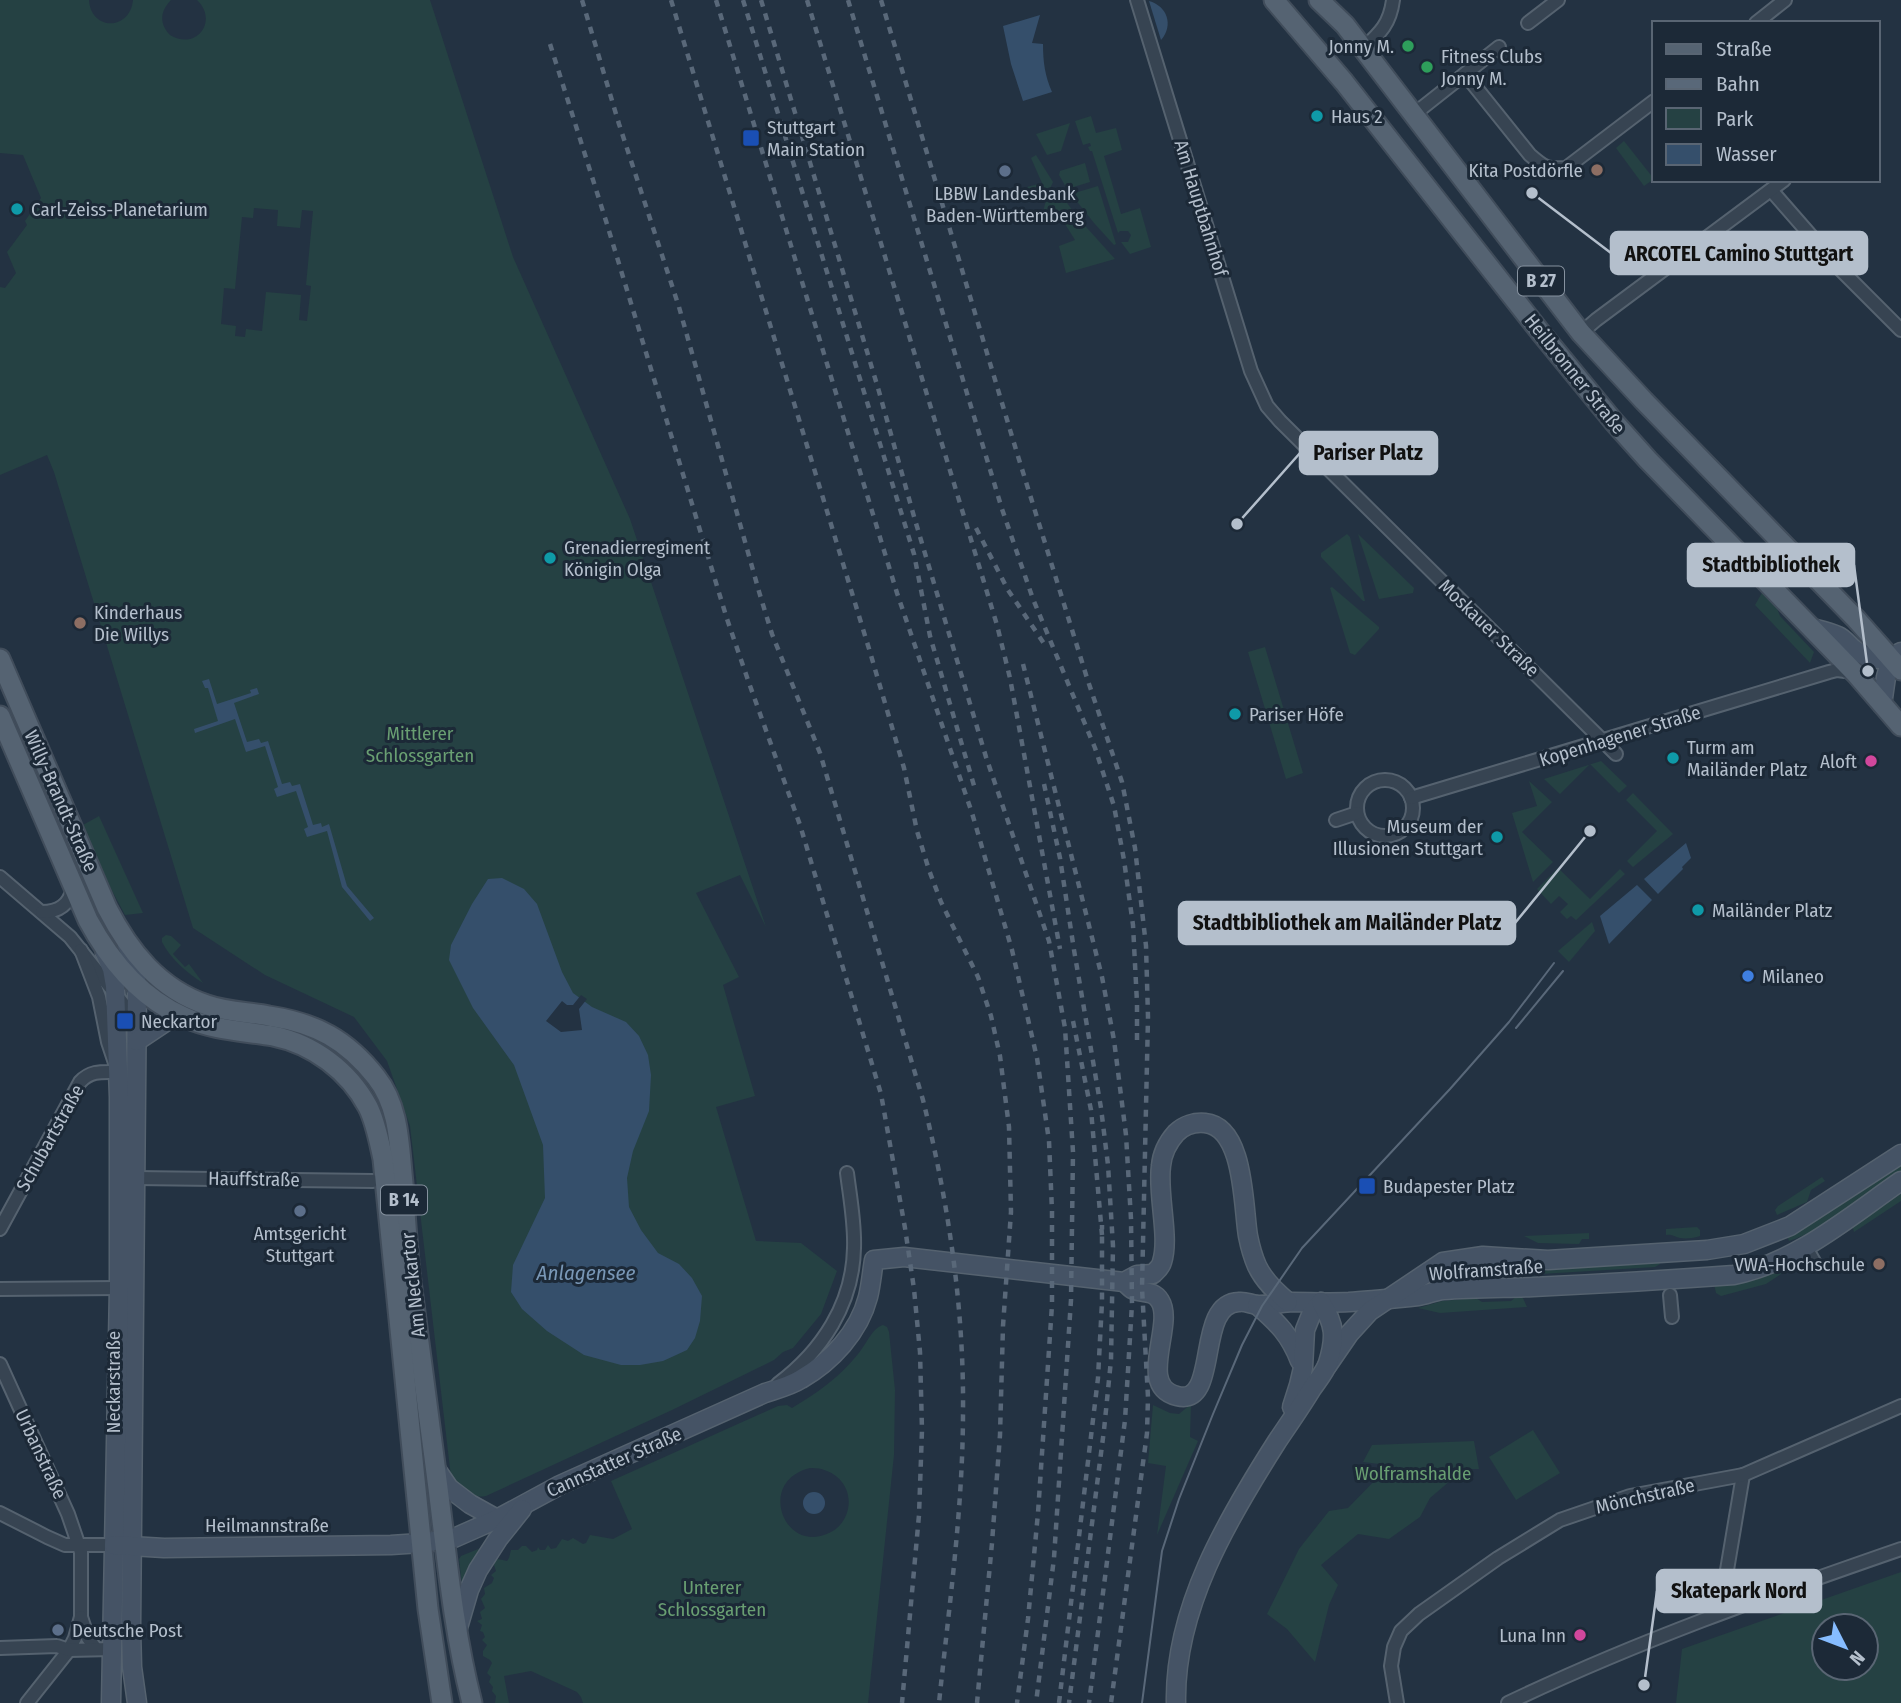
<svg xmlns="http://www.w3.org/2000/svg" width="1901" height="1703" font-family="'Fira Sans Condensed',sans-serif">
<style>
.green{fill:#254143;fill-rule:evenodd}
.water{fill:#354f6b}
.pier{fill:#233242}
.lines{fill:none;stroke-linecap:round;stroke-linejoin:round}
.street-casing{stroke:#55626f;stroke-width:16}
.secondary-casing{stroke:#55626f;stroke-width:21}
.primary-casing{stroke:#414d5b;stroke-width:23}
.street{stroke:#374452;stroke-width:12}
.secondary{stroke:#455365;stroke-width:18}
.primary{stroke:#556372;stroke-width:19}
.tram{stroke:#596879;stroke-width:2}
.rail{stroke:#596879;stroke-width:4.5;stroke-dasharray:7 7;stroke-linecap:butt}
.leisure-dot{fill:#2e9e5b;stroke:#1c2937;stroke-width:2.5}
.culture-dot{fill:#0f9aa8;stroke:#1c2937;stroke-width:2.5}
.transit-dot{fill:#1a4fb4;stroke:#1c2937;stroke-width:2.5}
.education-dot{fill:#8d6e63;stroke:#1c2937;stroke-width:2.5}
.service-dot{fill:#5c6f8a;stroke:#1c2937;stroke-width:2.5}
.hotel-dot{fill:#d1479c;stroke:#1c2937;stroke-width:2.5}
.shop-dot{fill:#3f7fe0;stroke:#1c2937;stroke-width:2.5}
.labels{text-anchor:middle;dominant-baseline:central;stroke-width:6;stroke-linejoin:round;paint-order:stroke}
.shield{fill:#1c2937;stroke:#86929f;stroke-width:2}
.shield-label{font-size:18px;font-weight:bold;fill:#b4bfcc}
.poi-label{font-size:19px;fill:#b4bfcc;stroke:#1c2937;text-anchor:start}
.street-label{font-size:19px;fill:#b4bfcc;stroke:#1c2937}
.park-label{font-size:19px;fill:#699f72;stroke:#1c2937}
.water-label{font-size:21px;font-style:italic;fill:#7997b6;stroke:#1c2937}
.leader{fill:none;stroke:#b4bfcc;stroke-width:2.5}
.callout-dot{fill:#b4bfcc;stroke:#1c2937;stroke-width:2.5}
.callout{fill:#b4bfcc;stroke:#b4bfcc;stroke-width:2.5}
.callout-label{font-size:21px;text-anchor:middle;font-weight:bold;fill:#111}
</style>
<rect width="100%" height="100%" fill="#233242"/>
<g class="green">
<path d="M0,0H89C91,31 130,31 133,0H171C160,11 159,24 170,35C196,51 219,21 197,0H430L513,257L630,519L766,927L740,875L696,893L739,977L723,985L755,1096L716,1107L756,1241L801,1243L837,1271L821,1314L793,1348L783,1352L774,1360L672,1410L486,1496C469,1499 460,1490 451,1477L410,1126L387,1061L354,1017L265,975L193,928L54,472L47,455L0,475V287L5,288L16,273L7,252L27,225L25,221L41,198L23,155L0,153ZM254,208L278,210L277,226L300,228L302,210L313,211L306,285L311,286L307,321L299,320L301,295L266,292L262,331L246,329L245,337L235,336L236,326L221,324L224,288L235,289L242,217L253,218Z"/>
<polygon points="1091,116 1096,133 1116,128 1122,150 1104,156 1121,214 1140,208 1151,247 1130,254 1121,242 1128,242 1131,235 1128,231 1120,231 1118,233 1092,151 1090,151 1088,147 1091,146 1090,143 1083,145 1075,121"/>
<polygon points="1070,123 1061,151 1047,155 1036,134"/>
<polygon points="1624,141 1654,179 1644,186 1616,148"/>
<polygon points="1036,155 1053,182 1048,193 1031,198 1027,187 1042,183 1031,158"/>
<polygon points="1085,163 1090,182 1067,189 1059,175 1060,171"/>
<polygon points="1098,186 1116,244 1114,245 1094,223 1071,194"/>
<polygon points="1062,196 1078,218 1115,259 1066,273 1059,246 1075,240 1055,208 1043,212 1046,200"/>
<polygon points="1347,534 1350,537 1365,601 1363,601 1321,557 1321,553"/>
<polygon points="1358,534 1414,588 1413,593 1379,599"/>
<polygon points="1332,587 1379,627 1379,629 1355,655 1350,653 1330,588"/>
<polygon points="1763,591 1776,606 1780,616 1814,652 1810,663 1755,605"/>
<polygon points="1265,647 1303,773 1286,779 1248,652"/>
<polygon points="1601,761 1627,786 1619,793 1590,764 1560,794 1544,779"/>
<polygon points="1529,781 1552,802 1522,832 1553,862 1533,882 1512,813 1537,806"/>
<polygon points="1633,793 1673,834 1633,867 1627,861 1657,831 1626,800"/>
<polygon points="99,816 143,913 125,915 110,887 83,825"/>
<polygon points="1558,868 1590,899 1620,869 1625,874 1576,920 1571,916 1567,919 1560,912 1568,904 1559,896 1551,904 1537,889"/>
<polygon points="1592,922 1595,931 1569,962 1558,951"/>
<path d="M166,935L171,936L181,945L173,954L185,967L189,964L203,983C188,974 170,958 162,942V938Z"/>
<path d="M1901,1161V1173C1869,1194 1824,1230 1789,1241L1786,1234Z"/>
<polygon points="1822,1177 1825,1181 1811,1190 1807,1202 1777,1215 1775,1210 1778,1206"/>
<polygon points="1901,1194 1901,1201 1854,1232 1851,1221 1862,1220"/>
<path d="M1697,1227L1700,1230V1236C1695,1238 1686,1239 1680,1238C1674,1237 1673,1234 1666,1235V1229Z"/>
<polygon points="1589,1233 1589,1239 1582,1239 1579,1244 1538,1243 1524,1236"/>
<polygon points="1658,1261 1660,1264 1655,1267 1460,1279 1456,1277 1456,1274 1459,1271"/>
<polygon points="1785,1264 1787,1270 1766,1284 1721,1296 1716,1293 1714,1284"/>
<polygon points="1517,1296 1522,1296 1527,1307 1440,1313 1418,1308 1442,1301 1476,1298 1482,1302 1511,1301"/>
<path d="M883,1325L887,1327L889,1332L895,1390L894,1455L868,1703H583L581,1697L577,1692L531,1671L504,1676L509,1703H495L496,1696L492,1691L493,1687L489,1682L491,1677L487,1673L492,1663L490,1660L483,1656V1651L487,1645L482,1640L485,1637L483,1632L480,1631L482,1625L477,1621L482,1619L480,1612L485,1608L481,1599L485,1594L484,1588L492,1583L494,1578L491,1575L496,1571L494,1565L495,1561L498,1559L507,1561L509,1558L511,1550H518L522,1546H526L532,1552L537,1550L538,1547L540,1550H545L548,1545L551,1549L556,1548L562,1539L568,1541L573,1538L583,1544L586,1543L590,1535L613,1539L632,1529L611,1481L778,1406L787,1405L792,1408C817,1393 840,1377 858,1354C866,1345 872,1328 883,1325ZM810,1468C832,1467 853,1484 848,1509C846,1519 839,1529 829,1533C784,1555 756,1481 810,1468Z"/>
<polygon points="1191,1404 1190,1437 1198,1441 1157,1535 1166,1466 1148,1463 1153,1405 1170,1413 1179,1414"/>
<polygon points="1533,1430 1560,1473 1516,1500 1489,1457"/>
<polygon points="1474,1441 1479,1469 1464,1469 1430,1498 1420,1517 1389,1539 1358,1534 1321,1565 1338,1585 1329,1605 1315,1662 1287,1629 1267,1614 1299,1549 1329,1511 1348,1508 1383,1472 1379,1464 1363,1462 1372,1445"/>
<polygon points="483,1547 462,1585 459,1559 461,1556"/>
<path d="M1901,1572V1703H1676L1682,1649ZM1866,1626V1668H1824V1626Z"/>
</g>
<g class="water">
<path d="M1149,1C1167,6 1174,25 1161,40Z"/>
<path d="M1040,15L1032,43L1043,44C1043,62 1045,76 1052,92L1023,101L1011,64L1003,26Z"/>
<polygon points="209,679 217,704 251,693 250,690 257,688 259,694 234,703 247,742 259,739 261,743 268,741 282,784 290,782 292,786 300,784 313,825 321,823 322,827 329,824 347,886 374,918 370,921 342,887 327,831 307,837 304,829 308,827 296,791 277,797 274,789 278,787 265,746 246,752 235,719 195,733 194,729 218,721 208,688 205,688 202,681"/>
<polygon points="1686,843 1691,858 1682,867 1683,869 1658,894 1644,879"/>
<polygon points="502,878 524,889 537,904 562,972 573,993 592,1007 626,1022 639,1036 648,1055 651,1075 649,1111 633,1151 627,1178 629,1207 641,1230 658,1253 679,1264 692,1278 702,1296 700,1321 695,1338 687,1350 663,1361 640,1365 621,1365 584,1355 547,1331 522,1309 511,1292 513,1265 545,1198 543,1145 514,1065 473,1008 449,960 451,945 472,904 488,879"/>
<polygon points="1637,885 1652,900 1609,944 1600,916"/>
<circle cx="814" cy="1503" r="11"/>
</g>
<polygon class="pier" points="581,995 587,999 579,1009 582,1030 561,1032 546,1021 562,1001 567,1005 573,1005"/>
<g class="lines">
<g class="street-casing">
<g id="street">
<polyline points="1137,0 1251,371 1267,406 1280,421 1616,754"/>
<polyline points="1528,23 1558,0"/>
<polyline points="1756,23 1785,0"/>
<path d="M1363,49C1380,33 1390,24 1393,0"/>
<path d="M1465,74L1530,155C1545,168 1546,169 1566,168L1654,101"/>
<polyline points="1413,115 1499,47"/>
<polyline points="1771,190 1840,269 1901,330"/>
<polyline points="1581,333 1596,320 1784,180"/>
<circle cx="1385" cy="808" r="28"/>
<polyline points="1411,798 1829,672 1837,670 1853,672"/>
<polyline points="1336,820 1357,813"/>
<polyline points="0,877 70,937 137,1021"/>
<path d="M42,912C59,912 69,905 73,888"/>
<polyline points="135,1178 373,1181"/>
<path d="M0,1229L80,1082C91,1070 103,1072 118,1072L108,1042L99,997L81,950"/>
<polyline points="1805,1246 1816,1265"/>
<polyline points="0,1289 119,1288"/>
<polyline points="1670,1295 1672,1317"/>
<polyline points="0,1364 68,1514 81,1552 81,1617 75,1638 69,1650 27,1703"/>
<path d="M778,1384C822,1351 853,1304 854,1248C855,1223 850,1197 847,1173"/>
<polyline points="0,1513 47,1537 65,1545 114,1545"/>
<polyline points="1728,1610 1726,1576 1743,1475"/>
<polyline points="81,1617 88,1638 96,1649"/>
<polyline points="0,1648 57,1646 69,1650 112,1649"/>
<polyline points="1397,1703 1391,1666 1394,1647 1401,1631 1419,1614 1498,1558 1560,1520 1630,1496 1743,1475 1901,1406"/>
<path d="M1508,1703C1635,1642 1768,1595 1901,1549"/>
</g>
</g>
<g class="secondary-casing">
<g id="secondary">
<path d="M1812,628C1820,630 1830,632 1838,636C1845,639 1849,646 1855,650C1871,661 1885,663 1901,652"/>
<polyline points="1882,705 1886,677 1891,659"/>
<polyline points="127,945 134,962 137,987 131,1628 132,1667 137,1703"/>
<polyline points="105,953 112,969 115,986 119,1097 119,1288 111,1703"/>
<polyline points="137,1041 167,1021 185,1018"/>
<path d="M1124,1282C1127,1284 1129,1287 1132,1289C1141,1294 1153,1289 1160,1301C1175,1325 1136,1386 1177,1396C1221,1407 1194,1303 1239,1302C1246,1301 1252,1305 1259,1305C1270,1305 1280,1303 1291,1302C1310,1302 1330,1303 1349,1302C1372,1300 1395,1299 1418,1296C1426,1295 1434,1291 1443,1290C1473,1288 1503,1288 1533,1287C1600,1284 1667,1280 1734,1275C1797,1262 1849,1217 1901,1181"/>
<path d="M1257,1305C1278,1323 1290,1335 1300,1361"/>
<polyline points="1327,1366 1349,1334 1370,1311 1443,1262 1483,1256 1548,1260 1707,1250 1744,1244 1790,1226 1901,1154"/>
<polyline points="1292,1407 1299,1385 1303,1368 1305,1330 1311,1315 1321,1302"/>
<polyline points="436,1469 449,1488 470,1504 497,1519"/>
<path d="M114,1545L164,1548L391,1545L421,1543L454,1538L497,1519L560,1485L765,1393C777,1389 790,1386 801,1379C831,1362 859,1332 868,1297C871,1285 872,1272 874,1260L904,1257L1124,1282L1137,1275L1153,1274C1157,1270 1161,1267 1162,1262C1170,1237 1157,1194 1161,1166C1162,1154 1168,1142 1176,1133C1184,1125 1195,1122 1205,1123C1245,1127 1243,1207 1248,1236C1250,1246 1253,1257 1257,1266C1264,1281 1276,1292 1288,1302"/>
<polyline points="457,1631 469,1590 478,1570 498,1539 522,1509"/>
<path d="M1176,1703C1174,1609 1227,1520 1276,1443C1288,1425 1300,1408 1311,1390C1317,1381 1325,1372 1328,1363C1336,1337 1335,1325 1321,1302"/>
</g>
</g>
<g class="primary-casing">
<g id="primary">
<polyline points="1274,0 1344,82 1541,333 1614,422 1648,460 1857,675 1901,726"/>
<polyline points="1319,0 1345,25 1581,333 1644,401 1856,619 1901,670"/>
<path d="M0,659L107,908C129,951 159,989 207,1005C227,1012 248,1012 269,1016C316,1023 347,1040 376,1077C400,1107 399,1147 403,1183C405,1213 407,1243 410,1273C419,1345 429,1417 438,1488C447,1560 454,1633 472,1703"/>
<path d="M0,716L88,920C110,961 141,998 184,1017C212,1030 243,1031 273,1036C313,1044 349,1071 368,1107C376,1123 379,1141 383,1159L428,1609L442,1703"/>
</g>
</g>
<use href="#street" class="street"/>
<use href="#secondary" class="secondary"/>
<use href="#primary" class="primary"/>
<g class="tram">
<polyline points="1516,1028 1563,971"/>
<polyline points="1142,1703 1162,1551 1179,1499 1213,1414 1242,1345 1262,1306 1302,1248 1450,1089 1509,1022 1554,963"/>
</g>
<g class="rail">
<path d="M582,0L619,124L679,307L760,595L772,634L820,753L923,1100C948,1201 964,1306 963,1411C963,1509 949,1606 939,1703"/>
<polyline points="671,0 870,652 904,768 917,831 929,870 941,902 978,977 991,1016 1000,1056 1009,1127 1011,1212 1003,1326 1000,1435 992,1543 977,1703"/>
<polyline points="716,0 897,593 972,813 1012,950 1037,1058 1049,1141 1052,1211 1052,1305 1038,1513 1028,1619 1017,1703"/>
<polyline points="743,0 914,554 930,636 975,789"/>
<polyline points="761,0 878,388 915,520 986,757 1049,941 1065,1028 1073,1152 1071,1300 1054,1558 1036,1703"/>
<polyline points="807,0 997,625 1010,678 1060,949"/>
<polyline points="848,0 1002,509 1033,599 1095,748 1114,806 1124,860 1133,925 1137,1003 1137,1040"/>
<polyline points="881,0 1017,453 1087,678 1122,782 1135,848 1146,946 1148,1017 1142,1288 1148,1397 1147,1433 1111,1703"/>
<polyline points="550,44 606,221 727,619 749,683 800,825 881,1094 905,1228 914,1289 920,1352 922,1430 919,1515 902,1703"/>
<polyline points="976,528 1008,590 1047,648"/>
<polyline points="1023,664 1102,977 1114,1040 1126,1135 1131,1219 1132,1304 1125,1420 1089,1703"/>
<polyline points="1044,784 1060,858 1074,950 1101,1108 1108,1165 1113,1246 1111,1360 1104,1430 1069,1703"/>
<polyline points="1073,1021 1091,1110 1102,1235"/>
<polyline points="1059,1703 1098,1378 1102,1302 1102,1225"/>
</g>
</g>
<g class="leisure-dot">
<circle cx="1408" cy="46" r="7"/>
<circle cx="1427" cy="67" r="7"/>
</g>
<g class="culture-dot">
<circle cx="1317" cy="116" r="7"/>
<circle cx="17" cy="209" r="7"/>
<circle cx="550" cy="558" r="7"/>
<circle cx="1235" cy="714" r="7"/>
<circle cx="1673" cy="758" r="7"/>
<circle cx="1497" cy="837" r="7"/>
<circle cx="1698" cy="910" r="7"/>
</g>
<g class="transit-dot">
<rect x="742" y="129" width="18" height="18" rx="3.5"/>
<rect x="116" y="1012" width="18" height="18" rx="3.5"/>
<rect x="1358" y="1177" width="18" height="18" rx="3.5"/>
</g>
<g class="education-dot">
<circle cx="1597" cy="170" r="7"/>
<circle cx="80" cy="623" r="7"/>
<circle cx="1879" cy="1264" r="7"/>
</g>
<g class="service-dot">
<circle cx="1005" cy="171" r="7"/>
<circle cx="300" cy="1211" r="7"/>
<circle cx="58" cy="1630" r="7"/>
</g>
<g class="hotel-dot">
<circle cx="1871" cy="761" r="7"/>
<circle cx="1580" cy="1635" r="7"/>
</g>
<circle class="shop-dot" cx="1748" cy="976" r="7"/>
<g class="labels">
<g class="shield">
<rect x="1518" y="266.5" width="46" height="29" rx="5"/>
<rect x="381" y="1185.5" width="46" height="29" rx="5"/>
</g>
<g class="shield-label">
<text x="1541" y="281">B 27</text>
<text x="404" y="1200">B 14</text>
</g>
<g class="poi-label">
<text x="1394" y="46" text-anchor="end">Jonny M.</text>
<text x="1441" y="56">Fitness Clubs<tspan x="1441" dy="22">Jonny M.</tspan></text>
<text x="1331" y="116">Haus 2</text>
<text x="767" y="127">Stuttgart<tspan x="767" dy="22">Main Station</tspan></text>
<text x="1583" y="170" text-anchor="end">Kita Postdörfle</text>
<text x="1005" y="193" text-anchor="middle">LBBW Landesbank<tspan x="1005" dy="22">Baden-Württemberg</tspan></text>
<text x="31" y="209">Carl-Zeiss-Planetarium</text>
<text x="564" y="547">Grenadierregiment<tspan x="564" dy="22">Königin Olga</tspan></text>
<text x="94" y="612">Kinderhaus<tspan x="94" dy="22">Die Willys</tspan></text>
<text x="1249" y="714">Pariser Höfe</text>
<text x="1687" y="747">Turm am<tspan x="1687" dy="22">Mailänder Platz</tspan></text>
<text x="1857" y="761" text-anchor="end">Aloft</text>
<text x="1483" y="826" text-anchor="end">Museum der<tspan x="1483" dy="22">Illusionen Stuttgart</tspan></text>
<text x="1712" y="910">Mailänder Platz</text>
<text x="1762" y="976">Milaneo</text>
<text x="141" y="1021">Neckartor</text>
<text x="1383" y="1186">Budapester Platz</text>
<text x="300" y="1233" text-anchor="middle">Amtsgericht<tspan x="300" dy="22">Stuttgart</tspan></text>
<text x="1865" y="1264" text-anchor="end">VWA-Hochschule</text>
<text x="72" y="1630">Deutsche Post</text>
<text x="1566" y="1635" text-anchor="end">Luna Inn</text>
</g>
<g class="street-label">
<text transform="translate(1201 208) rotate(73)">Am Hauptbahnhof</text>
<text transform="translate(1575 374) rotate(51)">Heilbronner Straße</text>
<text transform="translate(1489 628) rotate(44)">Moskauer Straße</text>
<text transform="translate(1620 736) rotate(-17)">Kopenhagener Straße</text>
<text transform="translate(61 801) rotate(66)">Willy-Brandt-Straße</text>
<text transform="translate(50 1138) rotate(-61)">Schubartstraße</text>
<text transform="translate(254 1179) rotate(1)">Hauffstraße</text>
<text transform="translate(1486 1270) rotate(-4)">Wolframstraße</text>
<text transform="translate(413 1285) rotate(-96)">Am Neckartor</text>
<text transform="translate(113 1382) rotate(-90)">Neckarstraße</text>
<text transform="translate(41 1454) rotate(65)">Urbanstraße</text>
<text transform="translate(614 1462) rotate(-24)">Cannstatter Straße</text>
<text transform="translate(1645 1496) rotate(-13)">Mönchstraße</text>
<text x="267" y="1525">Heilmannstraße</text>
</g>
<g class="park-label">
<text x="420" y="733">Mittlerer<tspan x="420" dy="22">Schlossgarten</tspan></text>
<text x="1413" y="1473">Wolframshalde</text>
<text x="712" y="1587">Unterer<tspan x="712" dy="22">Schlossgarten</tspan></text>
</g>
<g class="water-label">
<text x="586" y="1273">Anlagensee</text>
</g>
</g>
<path class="leader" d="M1532 193L1611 253M1237 524L1300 453M1868 671L1854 565M1590 831L1515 923M1644 1685L1657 1591"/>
<g class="callout-dot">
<circle cx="1532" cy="193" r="7"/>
<circle cx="1237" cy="524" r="7"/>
<circle cx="1868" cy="671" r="7"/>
<circle cx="1590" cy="831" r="7"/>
<circle cx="1644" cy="1685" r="7"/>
</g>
<g class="callout">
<rect x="1611" y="232" width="256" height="42" rx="7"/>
<rect x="1300" y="432" width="137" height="42" rx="7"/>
<rect x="1688" y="544" width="166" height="42" rx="7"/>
<rect x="1179" y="902" width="336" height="42" rx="7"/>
<rect x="1657" y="1570" width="164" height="42" rx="7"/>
</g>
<g class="callout-label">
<text x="1739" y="261">ARCOTEL Camino Stuttgart</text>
<text x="1368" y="460">Pariser Platz</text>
<text x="1771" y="572">Stadtbibliothek</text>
<text x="1347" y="930">Stadtbibliothek am Mailänder Platz</text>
<text x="1739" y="1598">Skatepark Nord</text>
</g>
<rect x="1652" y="21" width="228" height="161" fill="#1c2937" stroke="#596573" stroke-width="2"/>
<rect x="1666" y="44" width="35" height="10" fill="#556372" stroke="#596573" stroke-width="2"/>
<text x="1716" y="56" font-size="21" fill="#b4bfcc">Straße</text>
<rect x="1666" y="79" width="35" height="10" fill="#596879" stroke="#596573" stroke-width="2"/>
<text x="1716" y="91" font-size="21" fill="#b4bfcc">Bahn</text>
<rect x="1666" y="108" width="35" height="21" fill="#254143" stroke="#596573" stroke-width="2"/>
<text x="1716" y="126" font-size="21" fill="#b4bfcc">Park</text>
<rect x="1666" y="144" width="35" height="21" fill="#354f6b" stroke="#596573" stroke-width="2"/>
<text x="1716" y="161" font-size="21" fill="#b4bfcc">Wasser</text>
<g transform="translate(1845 1647) rotate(132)"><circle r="33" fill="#1c2937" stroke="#596573" stroke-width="2"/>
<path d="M0-5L12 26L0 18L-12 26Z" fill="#86bcff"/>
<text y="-10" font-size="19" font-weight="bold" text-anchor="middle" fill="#b4bfcc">N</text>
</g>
</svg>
